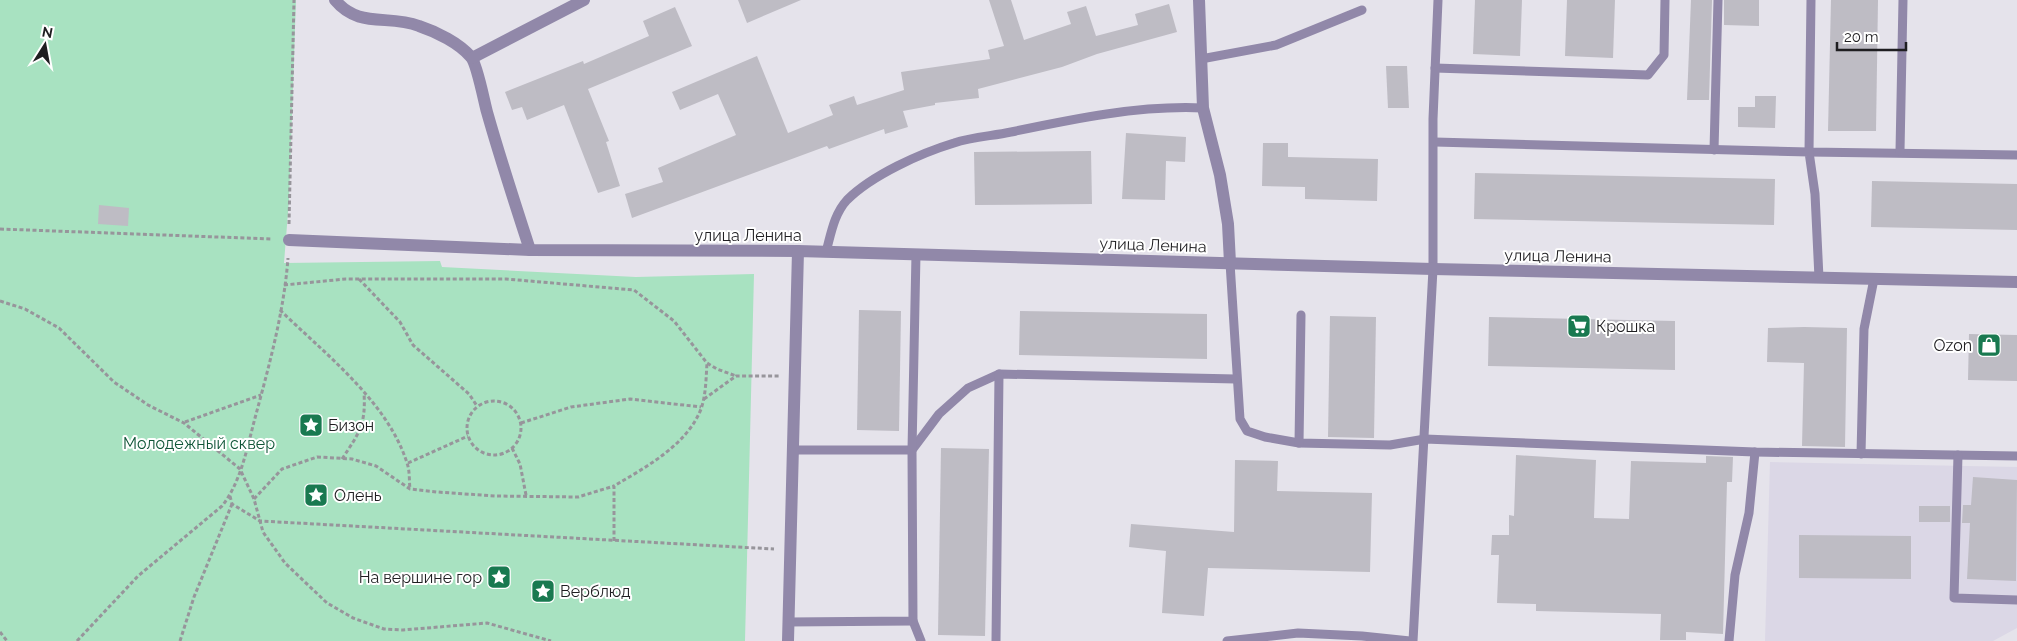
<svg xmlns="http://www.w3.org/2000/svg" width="2017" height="641" font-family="Raleway,sans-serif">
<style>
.built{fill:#dbd7e6}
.green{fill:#a8e2c1}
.building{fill:#bebcc4}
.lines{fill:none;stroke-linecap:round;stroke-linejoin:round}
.path{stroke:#97959b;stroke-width:3;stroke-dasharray:4 2.5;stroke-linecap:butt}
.service{stroke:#9188a9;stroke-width:9}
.minor{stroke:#9188a9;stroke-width:12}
.tertiary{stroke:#9188a9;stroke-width:12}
.labels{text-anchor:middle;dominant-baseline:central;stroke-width:4;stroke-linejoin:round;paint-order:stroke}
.street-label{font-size:16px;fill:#1f1e21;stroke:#fff}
.poi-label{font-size:16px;fill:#1f1e21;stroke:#fff;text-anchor:start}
.park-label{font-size:16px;fill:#105538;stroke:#fff}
</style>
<rect width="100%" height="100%" fill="#e5e3eb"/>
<polygon class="built" points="1770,462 2017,467 2017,628 1993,641 1765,641"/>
<polygon class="green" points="0,0 296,0 289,200 284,263 440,261 442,267 636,277 754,274 745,641 0,641"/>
<g class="building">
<polygon points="738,0 801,0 747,23"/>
<polygon points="989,0 1011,0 1024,40 1071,24 1067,12 1086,6 1096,36 1138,25 1135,14 1169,4 1177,32 1097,54 1062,67 978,89 979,98 935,103 935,105 903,111 908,127 885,134 884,129 829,149 827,146 632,218 625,194 663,182 658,168 736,135 718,94 680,110 672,92 757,56 788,133 833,115 829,105 854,96 857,105 904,90 901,72 990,59 988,50 1004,46"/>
<polygon points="1475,0 1522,0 1520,56 1473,54"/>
<polygon points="1567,0 1615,0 1613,58 1565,56"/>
<polygon points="1691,0 1712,0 1709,100 1687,100"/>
<polygon points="1724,0 1759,0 1759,26 1724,25"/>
<polygon points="1831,0 1878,0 1876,131 1828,131"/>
<polygon points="675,7 692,46 588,89 609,141 606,142 620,186 598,193 564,105 527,120 522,107 512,110 505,92 583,61 584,64 649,36 643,21"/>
<polygon points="1386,66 1407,66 1409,108 1388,108"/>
<polygon points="1755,96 1776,96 1775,128 1738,127 1738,107 1755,107"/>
<polygon points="1126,133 1186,137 1185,162 1166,161 1165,200 1122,199"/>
<polygon points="1263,143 1288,143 1288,157 1378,159 1377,201 1305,199 1305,187 1262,186"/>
<polygon points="1091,151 1092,204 975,205 974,152"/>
<polygon points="1475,173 1775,179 1774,225 1474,219"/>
<polygon points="1872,181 2017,184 2017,230 1871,227"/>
<polygon points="99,205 129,208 128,226 98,224"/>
<polygon points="859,310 901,311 899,431 857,430"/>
<polygon points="1020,311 1207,314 1207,359 1019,355"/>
<polygon points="1330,316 1376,317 1374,438 1328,437"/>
<polygon points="1489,317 1675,321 1675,370 1488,366"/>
<polygon points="1804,327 1847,328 1845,447 1802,446 1804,363 1767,362 1768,328"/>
<polygon points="1969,334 2017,335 2017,381 1968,380"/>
<polygon points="941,448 989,449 985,636 938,635"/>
<polygon points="1516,455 1596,460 1594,518 1629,519 1631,461 1706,463 1706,456 1733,457 1732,482 1727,482 1723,634 1686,632 1686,640 1660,640 1661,614 1536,611 1536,604 1497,603 1499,555 1491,555 1492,535 1509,535 1509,515 1514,516"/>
<polygon points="1235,460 1278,461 1277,491 1372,493 1370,572 1208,568 1204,616 1162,613 1166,551 1129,547 1131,524 1234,532"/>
<polygon points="1973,477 2017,480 2016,581 1967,579 1970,523 1962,523 1963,505 1971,505"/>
<rect x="1919" y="506" width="31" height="16"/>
<polygon points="1799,535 1911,536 1911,579 1799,578"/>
</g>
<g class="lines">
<g class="path">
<polyline points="289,224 294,0"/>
<polyline points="0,229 272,239"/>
<polyline points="359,279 400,322 413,345 469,394 477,406"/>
<polyline points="284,285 346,279 506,279 634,290 674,321 707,363 717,369 736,376"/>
<polyline points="0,301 25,309 59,328 114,382 148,405 184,423 240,469 254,499 263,532 285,563 327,603 353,618 384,629 403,630 487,623 551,641"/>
<path d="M280,310C324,353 388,402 407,463C410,471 409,481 410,489"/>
<polyline points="704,399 736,376 779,376"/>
<circle cx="494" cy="428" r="27"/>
<polyline points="185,422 261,395"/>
<polyline points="521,423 571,407 630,399 701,407"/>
<polyline points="512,448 520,464 526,495"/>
<path d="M342,459C359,433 366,425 364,393"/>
<polyline points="408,463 468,436"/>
<polyline points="230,496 232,504 260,521 774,549"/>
<polyline points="254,499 282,469 317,457 352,459 376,466 410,489 437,492 495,496 578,497 614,486"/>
<path d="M614,541V486C646,467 687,445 701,409C706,395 706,378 707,363"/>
<polyline points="0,632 7,641"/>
<path d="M77,641L138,576L222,506C241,482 247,448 255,418C269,366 284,312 288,258"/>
<polyline points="180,641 194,597 232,504"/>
</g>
<g class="service">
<polyline points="1811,0 1809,152 2017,155"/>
<polyline points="1201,59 1276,45 1362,10"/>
<polyline points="1435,68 1648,75 1664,55 1665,0"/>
<polyline points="1435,142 1809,152 1815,194 1819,278"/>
<polyline points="1714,150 1718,0"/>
<polyline points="1900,151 1903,0"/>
<path d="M826,252C831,234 834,214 847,200C872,175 921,153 954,143C972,137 992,136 1011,132C1073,119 1140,105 1203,108"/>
<polyline points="1230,263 1240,419 1247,431 1265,437 1299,443 1390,445 1425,439 1755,452 2017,456"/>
<polyline points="1299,443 1301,315"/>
<polyline points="793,450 912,450 939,414 968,388 999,374 1236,379"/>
<polyline points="1861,454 1864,329 1874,279"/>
<polyline points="1958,455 1954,598 2017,600"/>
<polyline points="913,621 921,641"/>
<polyline points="788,622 913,621 912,450 916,254"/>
<polyline points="996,641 999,374"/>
<polyline points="1227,641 1298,633 1362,636 1410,641"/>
<polyline points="1413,641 1433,269 1433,119 1438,0"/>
<polyline points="1729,641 1735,575 1749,513 1755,452"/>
</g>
<g class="minor">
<path d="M335,0C359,29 388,14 419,26C437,32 459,43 471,57C477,64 484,101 487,112C500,158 515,204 530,250"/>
<polyline points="1199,0 1203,108 1220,175 1228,224 1230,263"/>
<polyline points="472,58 584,0"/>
<polyline points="289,240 530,250 798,251"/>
</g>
<polyline class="tertiary" points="788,641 798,251 1433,269 2017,282"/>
</g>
<defs>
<g id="supermarket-square" transform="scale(1.25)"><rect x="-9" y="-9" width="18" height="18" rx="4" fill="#197950" stroke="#fff"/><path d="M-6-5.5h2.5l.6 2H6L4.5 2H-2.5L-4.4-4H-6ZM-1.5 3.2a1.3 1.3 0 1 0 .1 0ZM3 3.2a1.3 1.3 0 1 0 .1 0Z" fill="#fff"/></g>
<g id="shop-square" transform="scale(1.25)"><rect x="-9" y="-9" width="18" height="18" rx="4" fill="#197950" stroke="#fff"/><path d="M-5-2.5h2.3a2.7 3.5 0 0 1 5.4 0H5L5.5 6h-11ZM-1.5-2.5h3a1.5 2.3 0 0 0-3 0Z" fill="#fff"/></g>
<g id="sight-square" transform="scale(1.25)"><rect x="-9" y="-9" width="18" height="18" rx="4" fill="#197950" stroke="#fff"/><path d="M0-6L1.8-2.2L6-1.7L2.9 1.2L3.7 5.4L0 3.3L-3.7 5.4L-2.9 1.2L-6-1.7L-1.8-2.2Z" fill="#fff"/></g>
</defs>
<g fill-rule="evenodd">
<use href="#supermarket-square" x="1579" y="326"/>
<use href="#shop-square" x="1989" y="345"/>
<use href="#sight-square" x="311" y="425"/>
<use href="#sight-square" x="316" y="495"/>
<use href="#sight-square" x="499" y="577"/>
<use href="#sight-square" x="543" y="591"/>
</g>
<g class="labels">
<g class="street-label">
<text x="748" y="235">улица Ленина</text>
<text transform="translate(1153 245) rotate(2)">улица Ленина</text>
<text transform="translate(1558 256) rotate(1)">улица Ленина</text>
</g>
<g class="poi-label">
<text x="1596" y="326">Крошка</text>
<text x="1972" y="345" text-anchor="end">Ozon</text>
<text x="328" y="425">Бизон</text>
<text x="334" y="495">Олень</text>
<text x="482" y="577" text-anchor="end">На вершине гор</text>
<text x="560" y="591">Верблюд</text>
</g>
<g class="park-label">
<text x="199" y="443">Молодежный сквер</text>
</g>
</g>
<g transform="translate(45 45) rotate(11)" stroke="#ffffff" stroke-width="4" paint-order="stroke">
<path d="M0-4L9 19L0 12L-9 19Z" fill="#1f1e21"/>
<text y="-8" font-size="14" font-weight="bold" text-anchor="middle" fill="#1f1e21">N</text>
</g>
<path d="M1837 42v8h69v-8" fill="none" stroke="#1f1e21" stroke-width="2.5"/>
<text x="1844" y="42" font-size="15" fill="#1f1e21" stroke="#ffffff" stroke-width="4" paint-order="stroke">20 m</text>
</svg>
